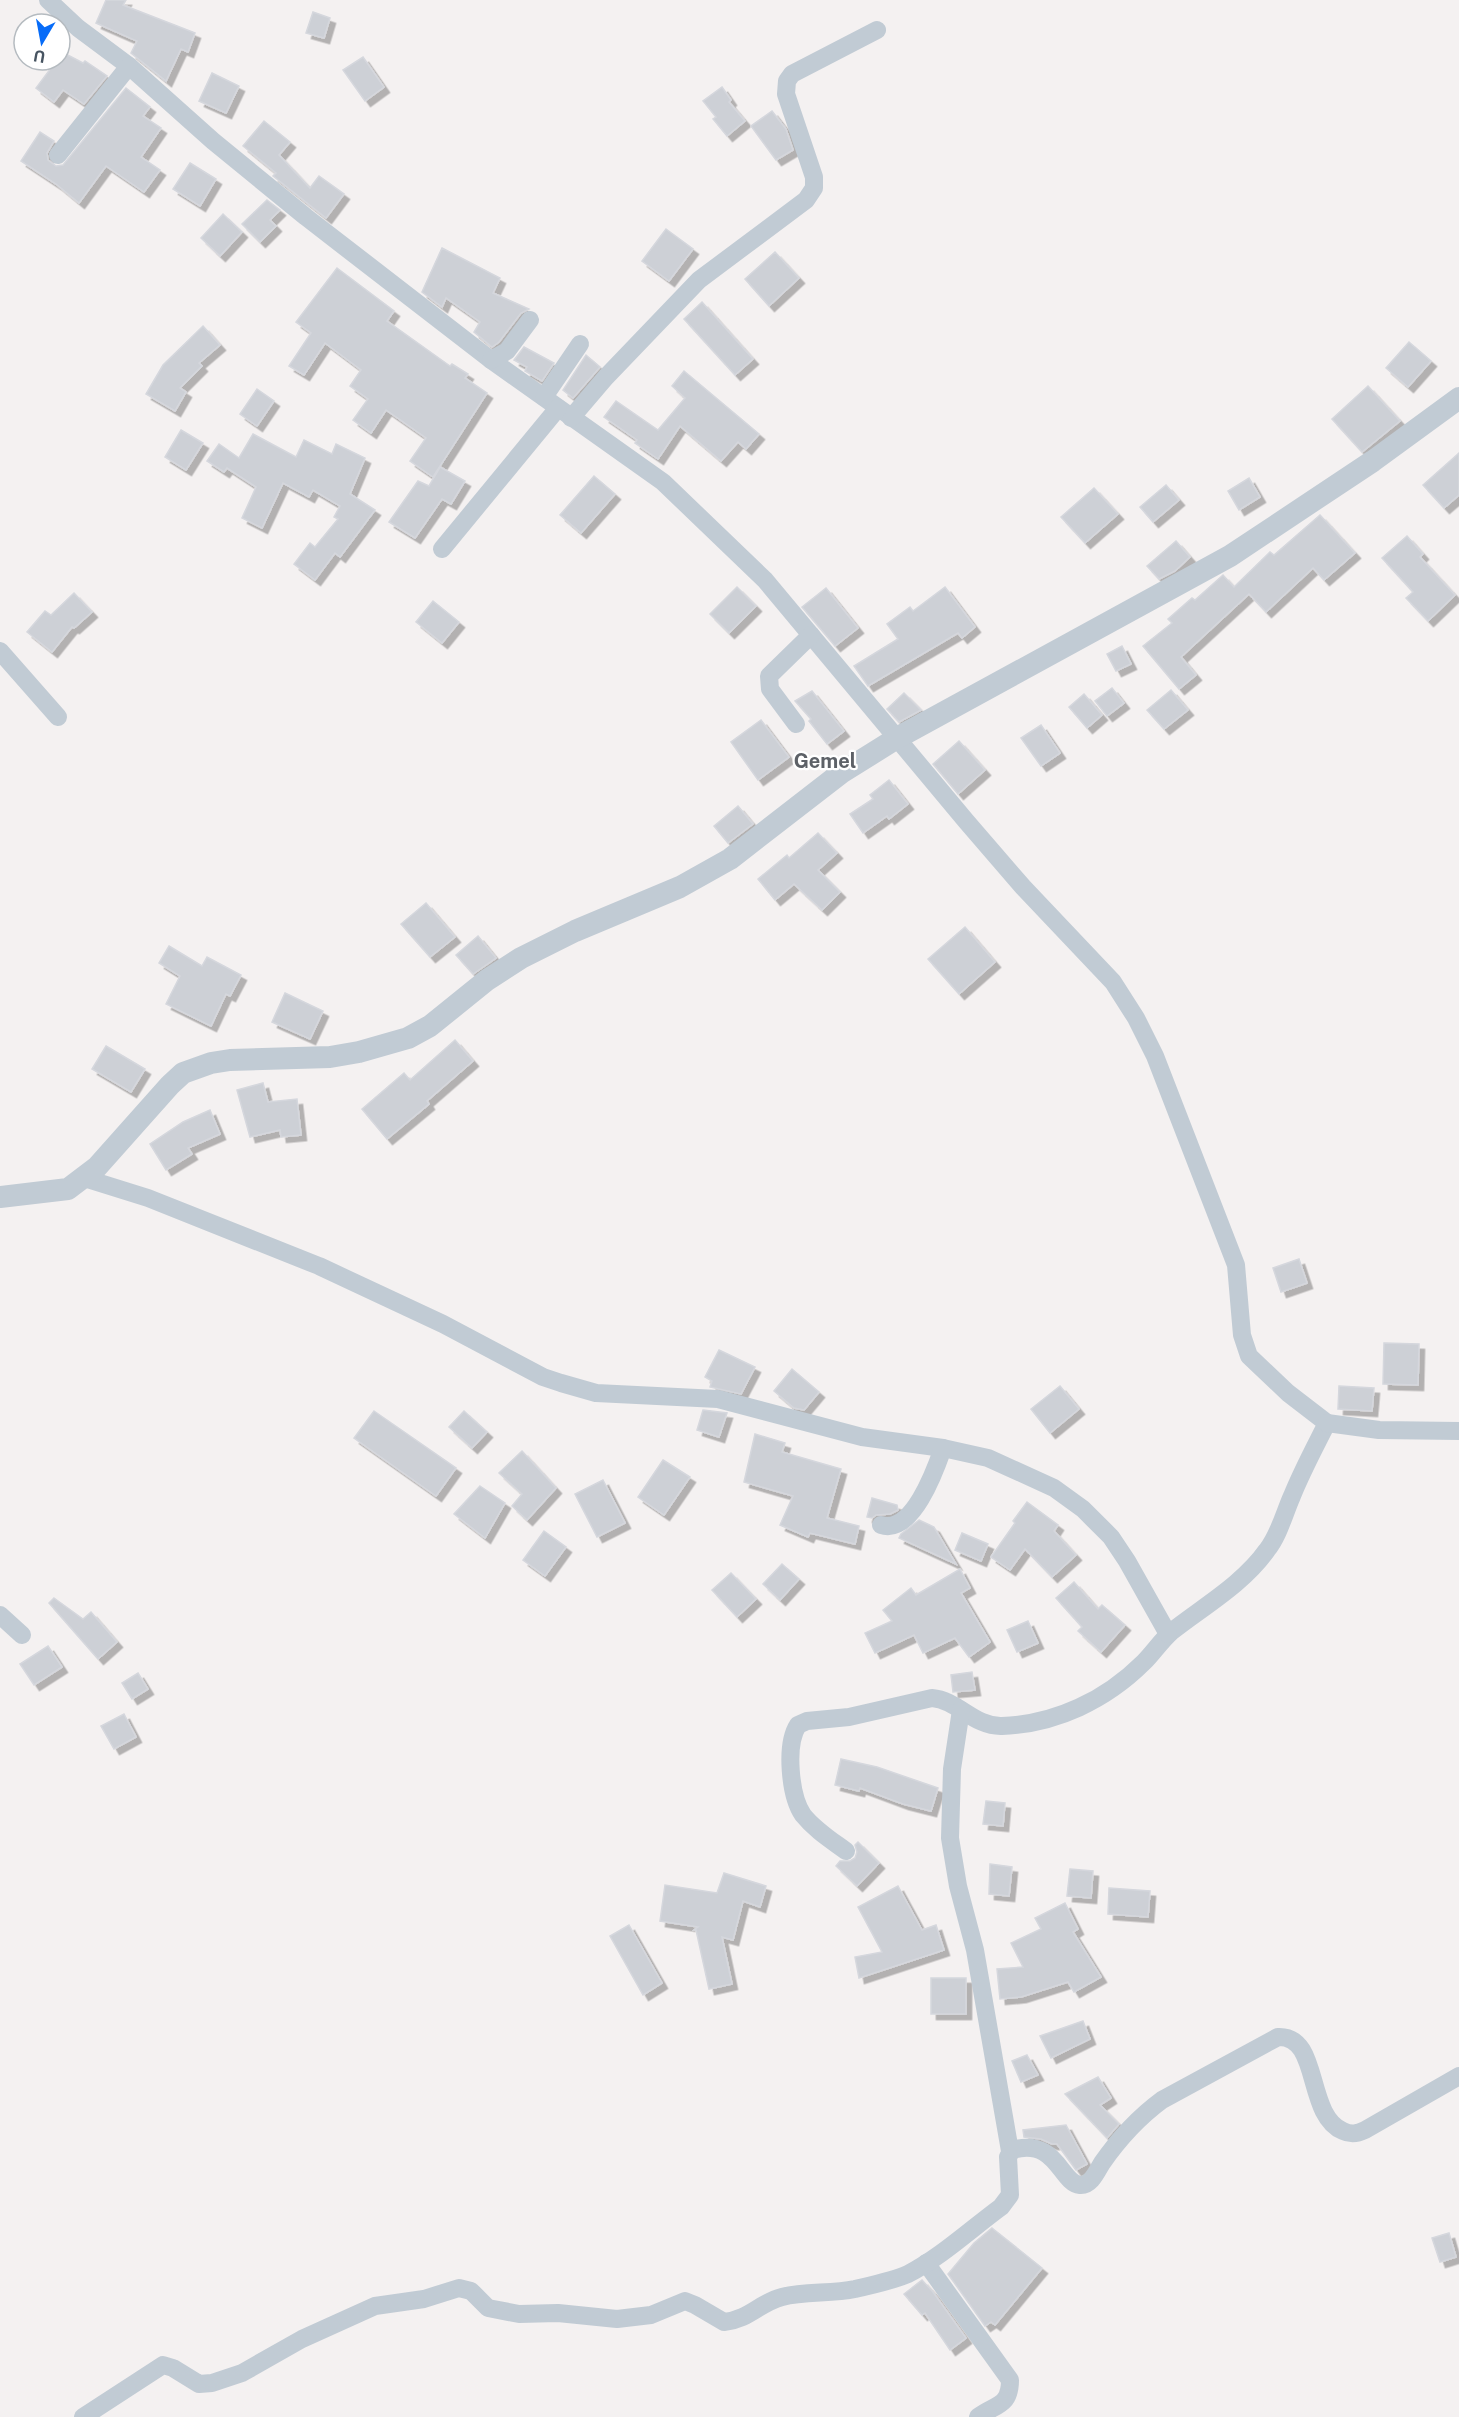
<svg xmlns="http://www.w3.org/2000/svg" width="1459" height="2417" font-family="'Public Sans',sans-serif">
<style>
.building{fill:#cdd0d6;stroke:#d5d7dd;stroke-width:1.5;filter:url(#shadow)}
.lines{fill:none;stroke-linecap:round;stroke-linejoin:round}
.minor{stroke:#c1cbd4;stroke-width:18}
.tertiary{stroke:#c1cbd4;stroke-width:22}
.labels{text-anchor:middle;dominant-baseline:central;stroke-width:4.5;stroke-linejoin:round;paint-order:stroke}
.quarter-label{font-size:20px;font-weight:bold;fill:#5d6167;stroke:#fff}
</style>
<defs>
<filter id="shadow"><feDropShadow dx="5.5" dy="5.5" stdDeviation="0" flood-color="#0004"/></filter>
</defs>
<rect width="100%" height="100%" fill="#f4f1f1"/>
<g class="building">
<polygon points="106,0 126,0 123,5 195,33 188,52 181,49 166,81 131,53 137,41 96,23"/>
<polygon points="313,12 330,18 324,38 306,33"/>
<polygon points="60,51 83,63 85,61 107,76 84,104 63,90 54,102 36,88 57,60 60,60"/>
<polygon points="363,57 384,87 365,101 343,70"/>
<polygon points="212,73 239,86 226,113 199,101"/>
<polygon points="722,87 731,100 729,102 745,121 727,136 713,119 716,117 703,101"/>
<polygon points="126,88 150,107 143,116 161,128 141,157 160,170 144,192 106,166 79,203 56,184 21,161 40,132 54,141 47,153 48,160 56,166 63,165"/>
<polygon points="772,111 786,129 793,150 776,160 751,126"/>
<polygon points="264,121 290,142 279,155 310,188 319,176 344,194 326,218 273,176 276,173 243,146"/>
<polygon points="190,163 216,179 200,206 173,189"/>
<polygon points="267,200 280,210 270,220 276,226 260,242 242,224"/>
<polygon points="223,214 242,232 220,256 201,238"/>
<polygon points="666,229 693,249 669,281 642,261"/>
<polygon points="442,248 500,278 493,293 529,309 521,313 499,342 492,347 474,332 480,322 446,298 442,307 422,292"/>
<polygon points="775,252 799,278 769,306 745,279"/>
<polygon points="337,268 394,311 387,321 450,366 452,364 468,374 465,378 487,393 433,477 410,461 426,438 386,410 371,433 353,420 368,399 350,386 361,370 325,343 304,375 289,366 311,333 296,322"/>
<polygon points="702,302 753,359 735,375 684,319"/>
<polygon points="203,326 220,345 199,363 202,366 180,388 186,392 175,411 146,394 163,365"/>
<polygon points="1409,342 1431,361 1408,387 1386,368"/>
<polygon points="524,347 554,363 542,381 525,371 527,367 514,360"/>
<polygon points="586,355 600,367 573,398 563,390"/>
<polygon points="684,371 759,434 746,449 738,442 721,461 680,426 658,459 635,443 637,440 604,417 616,401 658,430 685,398 672,386"/>
<polygon points="1368,386 1400,421 1362,452 1332,419"/>
<polygon points="257,389 274,401 257,426 240,414"/>
<polygon points="181,430 203,443 186,470 165,457"/>
<polygon points="253,434 296,457 304,440 332,454 336,444 365,458 350,494 375,510 340,557 335,553 315,580 294,564 310,543 315,547 338,519 334,517 340,506 313,490 309,497 283,483 262,528 242,518 256,487 227,468 224,472 207,461 219,444 239,458"/>
<polygon points="1459,453 1459,495 1444,508 1423,485"/>
<polygon points="440,467 465,481 451,504 442,499 415,538 389,522 418,481 429,486"/>
<polygon points="594,476 615,494 581,533 560,515"/>
<polygon points="1249,478 1260,497 1239,510 1228,491"/>
<polygon points="1166,485 1179,500 1153,522 1140,507"/>
<polygon points="1094,488 1118,514 1085,543 1061,517"/>
<polygon points="1320,515 1355,553 1324,580 1313,568 1266,612 1249,594 1181,657 1196,675 1179,689 1143,646 1172,623 1168,619 1192,598 1195,600 1223,575 1234,587 1270,552 1274,555"/>
<polygon points="1407,536 1423,554 1420,557 1455,595 1428,621 1406,598 1413,592 1382,558"/>
<polygon points="1176,541 1190,557 1175,571 1159,579 1147,566"/>
<polygon points="737,587 756,606 729,633 710,614"/>
<polygon points="945,587 975,627 962,638 958,633 868,686 854,666 898,639 887,624 910,607 913,611"/>
<polygon points="826,588 858,628 835,646 802,607"/>
<polygon points="74,593 92,612 74,628 72,627 52,652 27,632 45,611 51,615"/>
<polygon points="433,601 459,622 442,643 416,622"/>
<polygon points="1122,646 1131,664 1116,671 1107,654"/>
<polygon points="1112,688 1124,703 1107,716 1095,701"/>
<polygon points="1171,690 1188,710 1164,729 1147,710"/>
<polygon points="812,691 844,731 827,744 809,721 811,719 795,701"/>
<polygon points="904,693 921,710 899,722 887,709"/>
<polygon points="1084,694 1102,715 1087,728 1069,707"/>
<polygon points="761,720 789,757 758,780 731,742"/>
<polygon points="1041,725 1060,753 1041,766 1021,738"/>
<polygon points="959,741 985,770 958,794 933,764"/>
<polygon points="889,780 908,804 889,819 887,816 863,833 850,814 873,799 870,795"/>
<polygon points="738,806 753,824 728,843 714,826"/>
<polygon points="818,833 837,853 818,870 840,892 822,910 794,884 775,900 758,879 787,855 789,858"/>
<polygon points="426,903 455,937 430,957 401,924"/>
<polygon points="965,927 995,962 959,994 928,959"/>
<polygon points="478,936 496,958 473,974 456,955"/>
<polygon points="169,946 202,966 207,957 241,975 230,996 226,994 211,1026 166,1004 180,976 159,963"/>
<polygon points="285,993 323,1011 310,1039 272,1022"/>
<polygon points="455,1040 473,1061 427,1101 429,1104 387,1139 362,1109 404,1073 410,1080"/>
<polygon points="106,1046 145,1069 131,1092 92,1069"/>
<polygon points="263,1083 268,1102 297,1099 301,1135 281,1137 280,1130 250,1137 237,1090"/>
<polygon points="210,1110 220,1134 188,1148 192,1154 166,1170 150,1144 183,1122"/>
<polygon points="1299,1259 1307,1283 1281,1292 1273,1268"/>
<polygon points="1384,1343 1419,1344 1418,1385 1383,1384"/>
<polygon points="719,1350 755,1367 741,1394 710,1387 712,1381 705,1377"/>
<polygon points="792,1369 819,1392 804,1410 794,1408 774,1391"/>
<polygon points="1060,1386 1079,1409 1050,1433 1031,1409"/>
<polygon points="1339,1386 1374,1388 1372,1411 1338,1409"/>
<polygon points="703,1410 727,1413 719,1437 697,1430"/>
<polygon points="374,1411 456,1468 436,1496 354,1438"/>
<polygon points="464,1411 487,1432 472,1448 449,1427"/>
<polygon points="755,1434 785,1443 782,1452 841,1469 827,1518 859,1526 855,1544 810,1533 808,1537 780,1525 793,1496 744,1482"/>
<polygon points="522,1451 556,1488 527,1520 512,1506 522,1494 499,1473"/>
<polygon points="663,1460 690,1477 664,1515 638,1497"/>
<polygon points="603,1480 625,1523 597,1537 575,1494"/>
<polygon points="480,1486 505,1503 485,1538 454,1514"/>
<polygon points="872,1498 897,1505 898,1510 890,1514 876,1515 872,1518 867,1517"/>
<polygon points="1027,1502 1058,1525 1054,1531 1076,1555 1052,1577 1025,1549 1010,1570 991,1557 1015,1523 1013,1521"/>
<polygon points="919,1520 934,1527 956,1564 899,1538 901,1534"/>
<polygon points="544,1531 566,1547 545,1576 523,1560"/>
<polygon points="962,1533 988,1544 981,1561 955,1550"/>
<polygon points="782,1564 799,1579 780,1600 763,1584"/>
<polygon points="960,1569 970,1588 961,1593 990,1642 969,1657 955,1638 923,1653 914,1635 875,1653 865,1633 892,1621 883,1610 911,1588 916,1595"/>
<polygon points="731,1573 756,1599 737,1617 712,1590"/>
<polygon points="1074,1582 1098,1609 1102,1605 1125,1625 1101,1652 1078,1631 1082,1627 1056,1598"/>
<polygon points="54,1598 83,1619 91,1612 117,1642 98,1659 49,1603"/>
<polygon points="1028,1621 1038,1643 1017,1652 1007,1630"/>
<polygon points="48,1646 62,1667 34,1685 20,1664"/>
<polygon points="972,1672 975,1690 953,1692 951,1675"/>
<polygon points="138,1673 148,1689 132,1699 122,1683"/>
<polygon points="124,1714 136,1737 114,1749 101,1726"/>
<polygon points="841,1759 877,1767 938,1788 931,1811 903,1804 860,1788 859,1791 835,1785"/>
<polygon points="986,1801 1005,1803 1003,1826 983,1824"/>
<polygon points="858,1842 879,1863 857,1886 836,1866 840,1861 850,1861 855,1858 857,1852 855,1845"/>
<polygon points="990,1864 1012,1867 1009,1896 989,1894"/>
<polygon points="1070,1869 1093,1871 1091,1898 1067,1896"/>
<polygon points="724,1873 766,1886 760,1907 743,1901 733,1940 722,1937 732,1984 709,1989 696,1930 694,1930 698,1927 660,1921 665,1885 717,1893"/>
<polygon points="898,1886 922,1930 936,1925 944,1950 859,1978 855,1957 882,1952 858,1907"/>
<polygon points="1109,1888 1150,1891 1148,1917 1108,1914"/>
<polygon points="1065,1903 1078,1929 1073,1932 1101,1977 1074,1992 1068,1982 1021,1997 1000,1999 997,1969 1023,1967 1011,1943 1041,1929 1035,1918"/>
<polygon points="629,1925 662,1983 643,1995 610,1936"/>
<rect x="931" y="1978" width="35" height="36"/>
<polygon points="1083,2021 1090,2039 1051,2058 1040,2036"/>
<polygon points="1027,2055 1038,2075 1021,2082 1012,2061"/>
<polygon points="1098,2077 1111,2098 1100,2105 1119,2124 1107,2138 1065,2094"/>
<polygon points="1066,2125 1087,2164 1076,2170 1057,2144 1052,2144 1041,2139 1024,2137 1023,2130"/>
<polygon points="992,2228 1042,2268 995,2325 991,2322 985,2326 948,2274 974,2243"/>
<polygon points="1449,2233 1456,2257 1440,2262 1432,2238"/>
<polygon points="922,2280 933,2292 966,2338 950,2350 925,2313 922,2315 904,2294"/>
</g>
<g class="lines">
<g class="minor">
<path d="M48,0L78,28L129,66L213,141L306,217L491,360L663,482L765,580L966,821L1023,887L1113,982L1136,1018L1155,1056L1236,1265L1242,1335L1249,1356L1288,1393L1327,1423C1315,1447 1302,1471 1292,1496C1284,1514 1279,1535 1267,1550C1243,1584 1204,1606 1171,1632C1161,1641 1153,1653 1144,1662C1106,1700 1056,1724 1002,1726C974,1727 958,1700 932,1698L849,1717L807,1721L798,1725C785,1745 790,1796 803,1815C815,1830 831,1840 846,1851"/>
<polyline points="58,155 129,66"/>
<polyline points="491,360 507,351 530,320"/>
<polyline points="544,397 580,344"/>
<polyline points="571,418 606,377 699,280 806,200 814,188 814,177 786,94 787,81 792,74 877,30"/>
<polyline points="442,549 558,408"/>
<polyline points="0,651 58,717"/>
<polyline points="796,724 770,689 769,676 811,635"/>
<polyline points="84,1178 148,1198 319,1266 443,1324 543,1377 561,1383 596,1393 718,1399 862,1437 943,1448 988,1458 1054,1488 1083,1509 1111,1537 1127,1561 1168,1634"/>
<polyline points="1327,1423 1379,1430 1459,1431"/>
<path d="M881,1525C912,1535 935,1471 943,1448"/>
<polyline points="0,1615 22,1635"/>
<polyline points="961,1710 952,1769 950,1838 958,1886 975,1950 1010,2151"/>
<path d="M926,2263L1010,2380C1010,2407 995,2404 978,2417"/>
<path d="M83,2417L163,2365L173,2368L199,2384L212,2383L242,2373L302,2339L375,2306L424,2299L459,2288L471,2291L488,2308L519,2314L558,2313L617,2319L651,2315L685,2301L695,2305L724,2322C750,2319 759,2303 782,2297C804,2291 831,2294 855,2289C872,2285 892,2281 908,2274C941,2257 971,2229 1001,2207L1010,2195L1008,2157L1012,2150C1057,2137 1060,2183 1080,2185C1091,2186 1097,2171 1102,2163C1118,2140 1139,2117 1162,2100L1278,2037C1321,2035 1305,2115 1343,2131C1351,2135 1357,2134 1365,2130L1459,2076"/>
</g>
<polyline class="tertiary" points="0,1197 68,1189 97,1167 170,1085 183,1073 211,1063 230,1060 330,1057 359,1052 408,1038 430,1026 487,980 521,958 575,931 680,887 730,859 841,773 897,738 1230,556 1373,461 1459,398"/>
</g>
<g class="labels">
<g class="quarter-label">
<text x="825" y="761">Gemel</text>
</g>
</g>
<g transform="translate(42 42) rotate(190)"><circle r="28" fill="#ffffff" stroke="#b5bbc0" stroke-width="1.5"/>
<path d="M0-4.5L10 22L0 15L-10 22Z" fill="#076cf8"/>
<text y="-9" font-size="16" font-weight="bold" text-anchor="middle" fill="#475461">U</text>
</g>
</svg>
